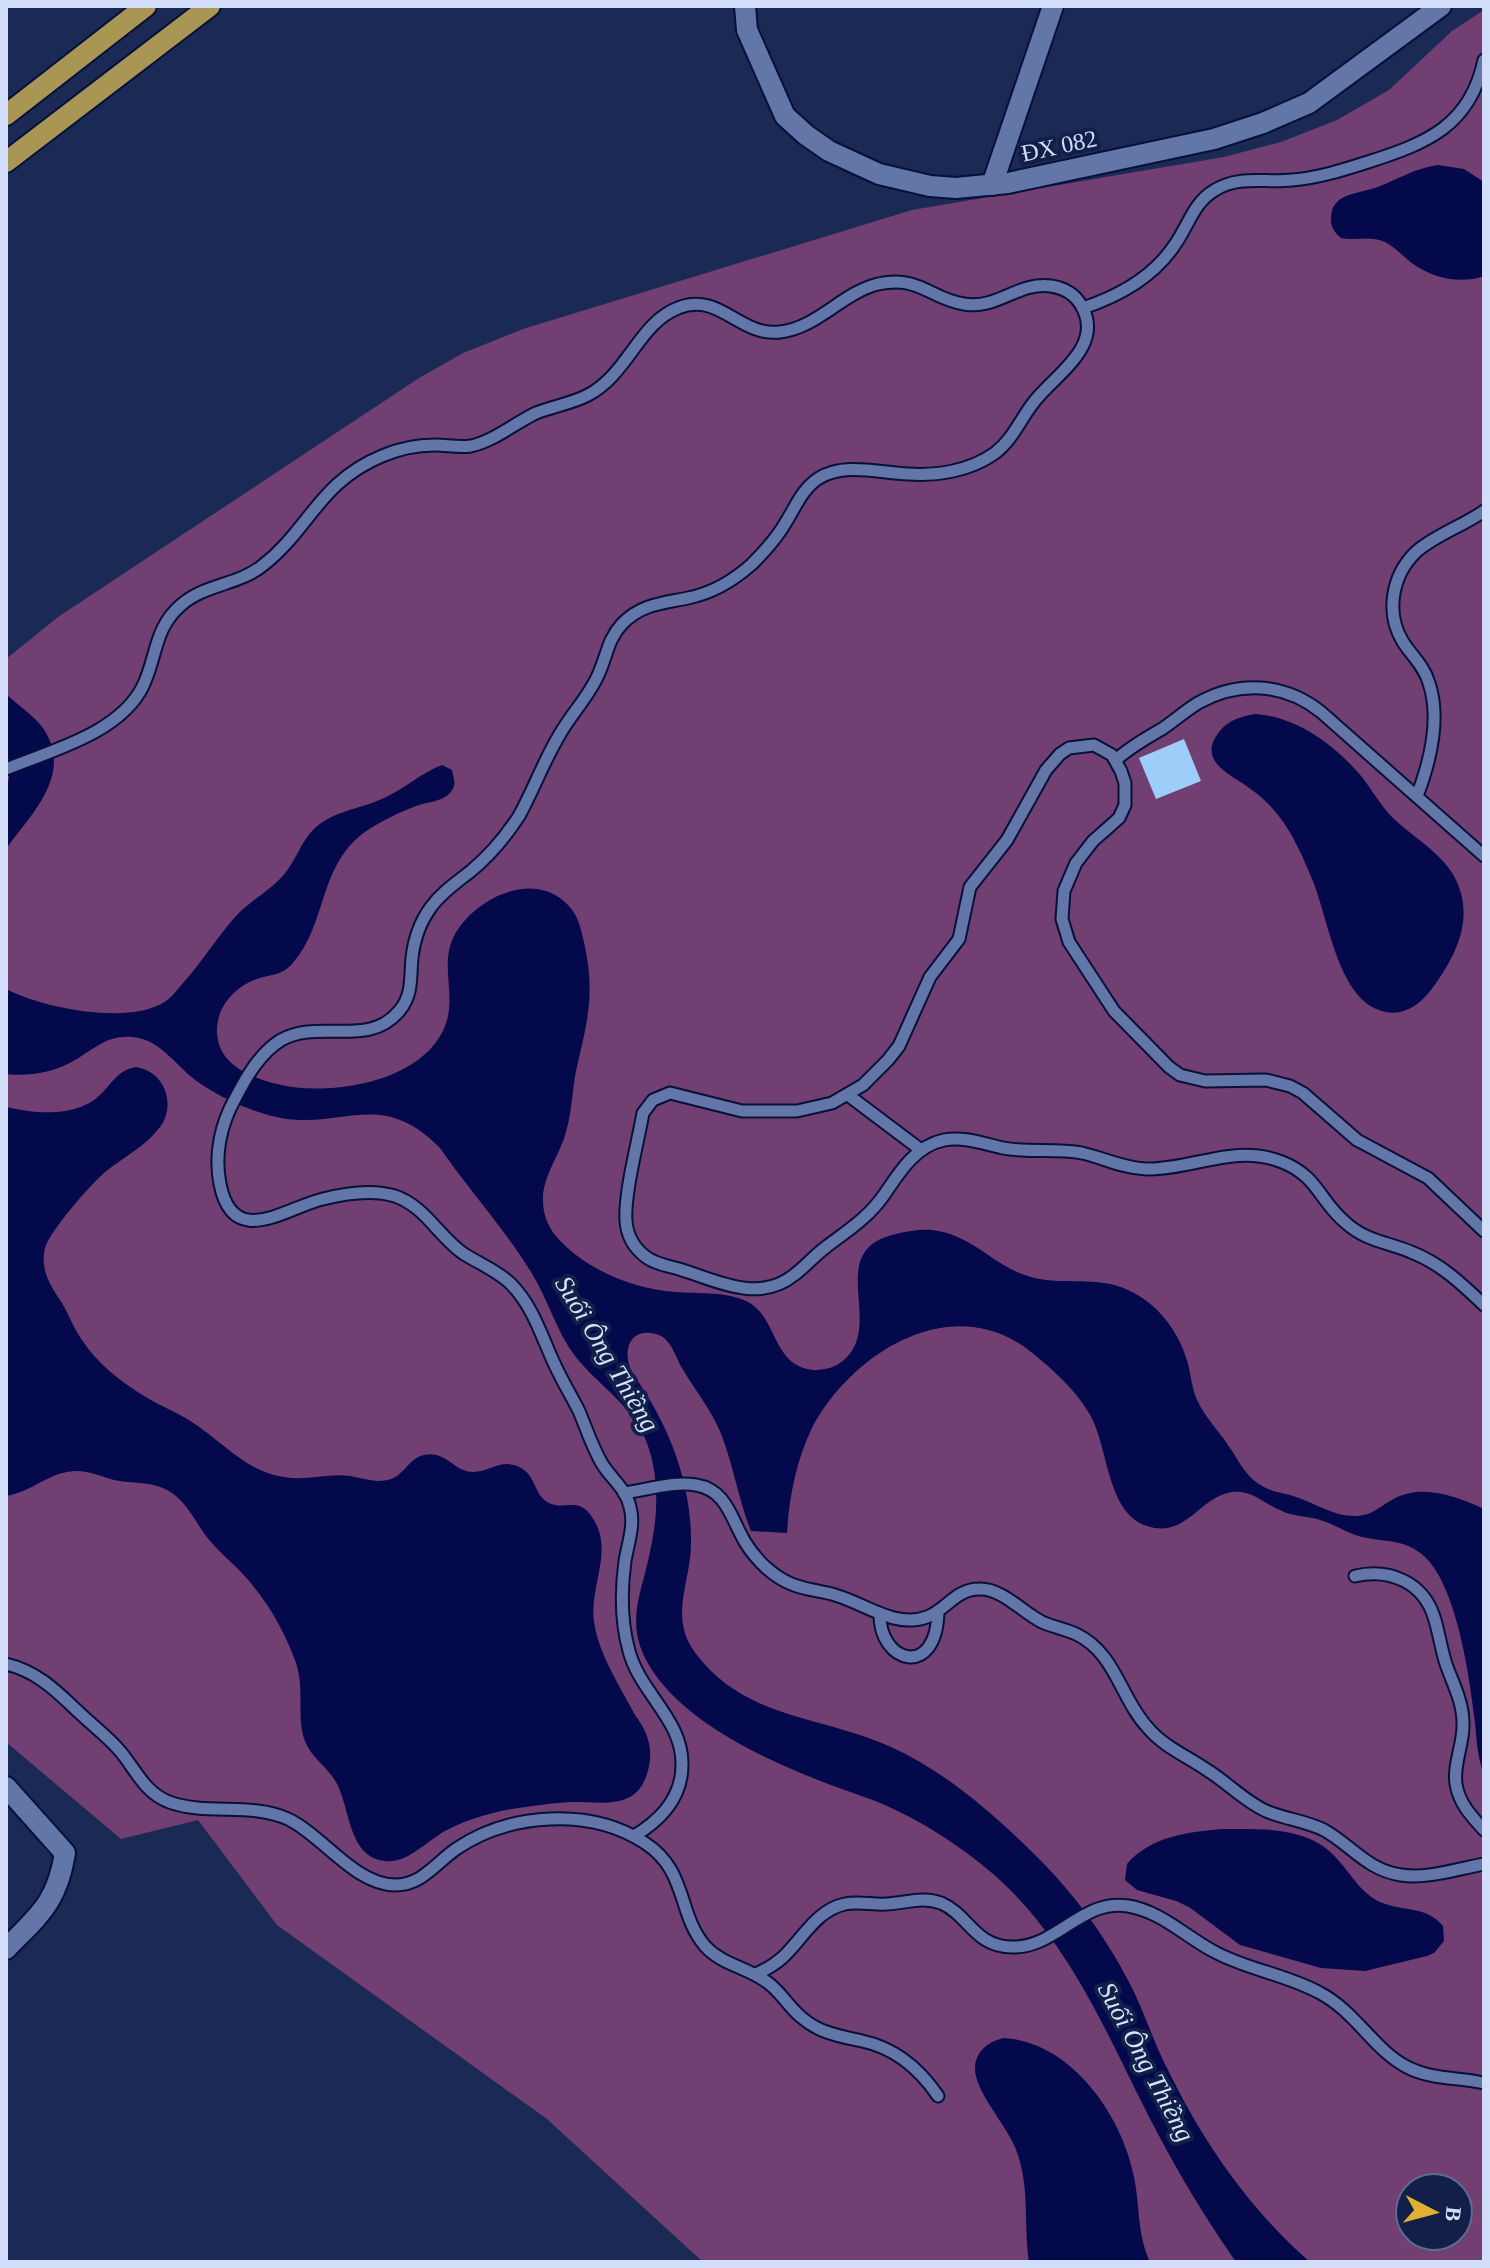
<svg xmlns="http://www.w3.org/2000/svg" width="1490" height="2268" font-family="Georgia,serif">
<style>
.green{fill:#723f72;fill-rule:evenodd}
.water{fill:#04094b}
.building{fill:#9dcdf9}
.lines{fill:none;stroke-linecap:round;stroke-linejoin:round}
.service-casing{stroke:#061039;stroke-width:15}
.minor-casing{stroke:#061039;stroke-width:24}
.primary-casing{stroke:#061039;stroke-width:24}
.service{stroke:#6276a7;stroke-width:11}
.minor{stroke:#6276a7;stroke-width:20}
.primary{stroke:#a99554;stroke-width:20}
.labels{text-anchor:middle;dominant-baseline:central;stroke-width:8;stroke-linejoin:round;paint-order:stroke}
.street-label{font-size:24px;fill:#d2def9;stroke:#121f49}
.water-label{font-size:26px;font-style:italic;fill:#d9e3fc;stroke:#121f49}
</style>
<rect width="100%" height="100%" fill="#1b2a55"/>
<path class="green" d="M1484,10V2262H703L547,2119L277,1925L198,1820L121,1839L6,1742V659L58,617L419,378L463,353L523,329L912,210L1224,157L1281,142L1337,120L1389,90L1452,31ZM1410,2188H1458V2236H1410Z"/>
<g class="water">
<path d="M1438,165L1464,169L1484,182V276C1462,284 1436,279 1416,266C1405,259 1397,248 1385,242C1370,235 1356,241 1341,238C1334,232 1330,226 1331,216C1333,191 1363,194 1380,186C1400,178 1416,168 1438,165Z"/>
<path d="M6,694C18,705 33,715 43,728C74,774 32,813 6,849V797L10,769L6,747Z"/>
<path d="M1256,714C1298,717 1336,746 1362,777C1372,790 1380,804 1391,816C1415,840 1450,856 1460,890C1472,927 1452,962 1431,990C1418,1007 1400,1018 1379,1010C1337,995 1328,916 1312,879C1303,857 1293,834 1278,815C1271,806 1262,797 1252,790C1235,776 1195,763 1219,732C1228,720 1242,716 1256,714Z"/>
<path d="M442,765L452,770C454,780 457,784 450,793C442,802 426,802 416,806C398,813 376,823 361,835C318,870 327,925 292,964C282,975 273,974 260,978C232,986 210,1014 219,1044C226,1068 256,1079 277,1084C331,1098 430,1081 447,1020C455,991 440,964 454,936C474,898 534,869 568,905C577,914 580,925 583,938C596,992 588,1019 576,1071C572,1091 572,1112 566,1132C560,1155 542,1177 543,1201C543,1214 548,1226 555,1235C584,1269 632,1289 675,1292C699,1294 726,1291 748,1302C778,1318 772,1366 813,1370C820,1370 830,1369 837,1365C892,1331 819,1251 896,1234C908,1231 920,1229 932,1230C972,1234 994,1267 1031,1277C1063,1286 1097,1275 1128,1290C1158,1303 1180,1333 1188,1364C1191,1376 1192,1388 1197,1400C1206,1419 1221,1433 1232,1451C1241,1465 1248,1479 1264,1487C1275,1493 1287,1493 1299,1498C1319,1505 1335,1517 1357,1516C1372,1515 1378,1508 1390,1501C1419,1482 1456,1496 1484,1509V1774C1476,1754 1477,1736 1474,1715C1469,1673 1456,1585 1424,1556C1405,1539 1384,1542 1362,1537C1346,1533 1333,1523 1317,1519C1305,1516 1293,1516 1282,1511C1264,1504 1253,1490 1232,1492C1199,1497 1186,1539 1147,1526C1106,1513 1109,1446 1089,1413C1075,1389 1052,1369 1031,1352C953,1289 852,1352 812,1428C796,1461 789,1498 787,1533L751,1531C739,1501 734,1469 723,1439C714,1413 696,1392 682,1368C675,1356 671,1338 656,1334C626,1326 621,1358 635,1377C669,1425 692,1484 691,1544C691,1581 669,1616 694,1651C744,1720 821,1715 891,1747C942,1770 988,1809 1028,1848C1069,1887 1104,1933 1130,1984C1145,2013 1154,2044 1169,2072C1203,2142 1251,2211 1310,2262H1236C1198,2208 1165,2150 1136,2091C1097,2011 1060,1932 992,1873C960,1846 925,1823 887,1806C872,1799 855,1794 839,1788C777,1765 693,1729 654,1673C621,1625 642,1596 651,1547C658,1514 659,1478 648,1446C634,1405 600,1388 575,1356C556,1331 548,1299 531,1272C504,1228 469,1190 440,1148C378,1084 338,1135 268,1115C244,1108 222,1098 201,1084C177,1069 162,1039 132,1037C108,1035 95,1048 77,1059C55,1072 31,1077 6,1074V989C42,1008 130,1026 166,1001C172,997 178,989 183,983C202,962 217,937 236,916C251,900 272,890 286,872C296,859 301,843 312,831C332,810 359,810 384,798C404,789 421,773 442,765Z"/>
<path d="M136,1067C164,1071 177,1104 160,1127C145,1147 123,1157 104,1173C90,1185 50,1231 45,1248C40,1270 50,1285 62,1303C69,1315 74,1329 82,1340C97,1363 121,1382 144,1396C160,1406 177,1412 192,1422C223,1442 245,1471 284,1477C306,1481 328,1473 350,1476C364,1478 376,1484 391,1479C405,1474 409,1458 424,1455C446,1450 454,1472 473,1472C488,1472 499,1461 514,1465C538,1472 532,1495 549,1503C566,1511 578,1496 592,1517C615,1550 589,1585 594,1622C599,1655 620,1686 635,1715C647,1731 653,1747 649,1766C640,1811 606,1802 572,1802C552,1803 532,1806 512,1809C490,1813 469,1819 449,1829C429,1838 409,1864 385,1861C346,1857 351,1803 334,1779C325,1765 311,1757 305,1741C296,1718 305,1691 296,1663C284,1629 265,1597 240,1571C228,1559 216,1549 206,1536C194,1520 186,1500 167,1490C151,1481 133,1484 114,1480C103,1477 92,1472 79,1471C50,1470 33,1492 6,1496V1107C37,1114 78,1118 102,1093C114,1081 118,1070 136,1067Z"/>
<path d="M1223,1829C1262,1829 1311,1826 1338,1860C1351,1874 1359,1890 1376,1900C1400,1913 1425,1904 1443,1926L1444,1941L1434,1953L1427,1956L1365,1971L1321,1968L1240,1945L1189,1907L1176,1901L1137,1890L1125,1880L1127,1864C1151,1836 1188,1832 1223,1829Z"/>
<path d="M1004,2038C1071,2042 1122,2115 1134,2177C1140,2206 1137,2234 1150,2262H1029C1023,2222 1031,2183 1014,2145C1004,2122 974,2090 975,2067C976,2051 989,2041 1004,2038Z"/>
</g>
<polygon class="building" points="1184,739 1201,781 1156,799 1139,758"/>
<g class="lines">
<g class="service-casing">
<g id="service">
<path d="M1083,308C1119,296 1155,276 1176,243C1189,224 1194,202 1215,190C1239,175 1265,183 1292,180C1318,178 1343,170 1368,162C1427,143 1470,126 1484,60"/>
<path d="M1116,760C1130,747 1145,739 1162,729C1174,721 1185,711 1198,703C1239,680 1285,683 1321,712L1484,856"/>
<path d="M6,769C52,750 120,733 143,686C157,657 154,628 181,605C205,584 238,585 262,566C309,530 319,482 382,456C398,449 417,445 435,445C447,445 458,448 471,446C494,441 515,423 536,413C553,406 571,404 588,395C628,374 639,323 678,308C719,291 740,337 780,332C817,328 842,293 878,284C920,275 930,299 964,304C997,310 1019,281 1051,286C1064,288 1074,293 1081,305C1104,343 1061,371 1039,396C1022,414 1015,438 995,453C970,471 937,476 908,474C879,473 845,462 819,478C802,489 796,506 786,522C777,538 765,551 752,564C733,581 713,593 688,598C663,603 641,604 622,624C608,639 607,655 599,673C590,695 572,713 560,734C544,760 534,789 519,816C506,836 490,855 471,871C457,882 442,892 431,907C420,922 414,939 412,958C410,977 413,994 400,1010C369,1049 319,1018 281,1040C260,1053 247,1076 236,1097C221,1123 214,1154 220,1184C233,1250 285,1208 323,1199C346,1193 372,1189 395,1196C426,1207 438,1236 464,1254C480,1264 496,1270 510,1283C533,1306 541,1335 554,1363C561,1379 571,1395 579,1411C586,1428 592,1446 601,1462C610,1478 626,1488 630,1507C635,1525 628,1543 625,1561C621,1590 621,1622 629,1651C640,1693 683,1720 682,1765C682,1798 661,1820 634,1836"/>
<path d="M1417,796C1430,762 1441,719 1429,683C1424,666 1412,656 1403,642C1385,613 1392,575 1416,552C1435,535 1463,526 1484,511"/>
<polyline points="848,1095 921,1150"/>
<path d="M1484,1231L1428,1178L1357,1140L1303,1093L1290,1086L1266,1080L1205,1081L1180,1075L1169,1067L1114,1011L1069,942L1062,919L1064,891L1076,863L1093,841L1119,818L1125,805V783L1121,771L1112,755L1094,745L1069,748L1060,754L1046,770L1007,840L970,887L959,939L930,977L899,1046L888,1060L863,1085L832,1103L797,1111H742L670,1093L653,1100L643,1113C638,1142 624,1194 626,1221C627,1235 634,1248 646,1257C655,1264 668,1266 679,1269C716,1280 758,1304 794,1275C805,1267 814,1256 826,1247C847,1231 868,1218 884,1195C899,1173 915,1146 944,1140C964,1136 984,1144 1003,1148C1029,1153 1056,1148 1082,1153C1104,1158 1122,1168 1146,1169C1192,1170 1235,1143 1282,1162C1318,1176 1320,1202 1346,1223C1366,1241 1387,1242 1411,1252C1440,1263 1462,1284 1484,1305"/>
<path d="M624,1493C646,1490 674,1481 696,1485C727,1490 731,1519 745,1542C756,1560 774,1578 794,1585C807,1590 822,1591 835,1595C864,1603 895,1629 927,1617C946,1610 956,1589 979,1589C1002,1588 1022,1612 1042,1622C1053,1627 1065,1629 1076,1634C1116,1653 1120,1698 1148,1728C1164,1747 1187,1756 1207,1770C1228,1783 1244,1801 1266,1811C1285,1819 1306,1821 1324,1830C1351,1845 1367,1870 1401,1875C1428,1879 1457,1869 1484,1864"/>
<path d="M1355,1576C1389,1568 1423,1582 1434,1617C1439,1632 1441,1649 1446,1664C1453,1684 1463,1702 1463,1723C1464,1744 1453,1763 1456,1784C1459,1803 1471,1816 1484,1830"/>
<path d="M880,1614C879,1663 937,1680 938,1611"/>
<path d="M6,1664C40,1672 60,1695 84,1717C97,1729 109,1738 120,1751C136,1770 144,1792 169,1802C208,1816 251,1802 288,1819C322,1835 355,1885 395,1885C422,1885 436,1863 456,1849C509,1813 590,1807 645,1843C688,1871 677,1913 705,1946C722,1965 747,1967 767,1982C780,1991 788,2006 801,2017C819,2033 839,2036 862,2041C895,2048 919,2068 938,2096"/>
<path d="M756,1974C765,1970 774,1965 782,1958C802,1940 816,1910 845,1904C858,1901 873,1905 887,1904C906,1903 923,1896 941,1903C969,1915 974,1946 1011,1947C1056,1949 1082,1898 1128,1906C1160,1911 1185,1936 1213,1951C1247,1970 1286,1974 1320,1993C1356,2012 1374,2050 1407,2067C1432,2080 1458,2077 1484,2083"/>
</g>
</g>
<g class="minor-casing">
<g id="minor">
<polyline points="745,6 747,30 785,116 806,135 829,151 879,174 930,186 956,188 1008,183 1214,139 1263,123 1309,103 1441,6"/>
<polyline points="992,185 1053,6"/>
<path d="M6,1787L65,1853C57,1903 39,1915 6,1949"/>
</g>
</g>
<g class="primary-casing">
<g id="primary">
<polyline points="6,115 146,6"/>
<polyline points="6,162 210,6"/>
</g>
</g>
<use href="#service" class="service"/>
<use href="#minor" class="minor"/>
<use href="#primary" class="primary"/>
</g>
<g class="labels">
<g class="street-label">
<text transform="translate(1059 146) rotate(-12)">ĐX 082</text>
</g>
<g class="water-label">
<text transform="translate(607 1354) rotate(59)">Suối Ông Thiềng</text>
<text transform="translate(1146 2062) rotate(62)">Suối Ông Thiềng</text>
</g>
</g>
<rect width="1490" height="2268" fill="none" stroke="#d2def9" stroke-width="16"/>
<g transform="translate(1434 2212) rotate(96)"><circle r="38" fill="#121f49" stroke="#5f6b8f" stroke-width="2"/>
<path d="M0-6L14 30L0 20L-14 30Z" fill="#dfb034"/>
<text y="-12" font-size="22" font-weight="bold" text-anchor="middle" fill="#d2def9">B</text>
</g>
</svg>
